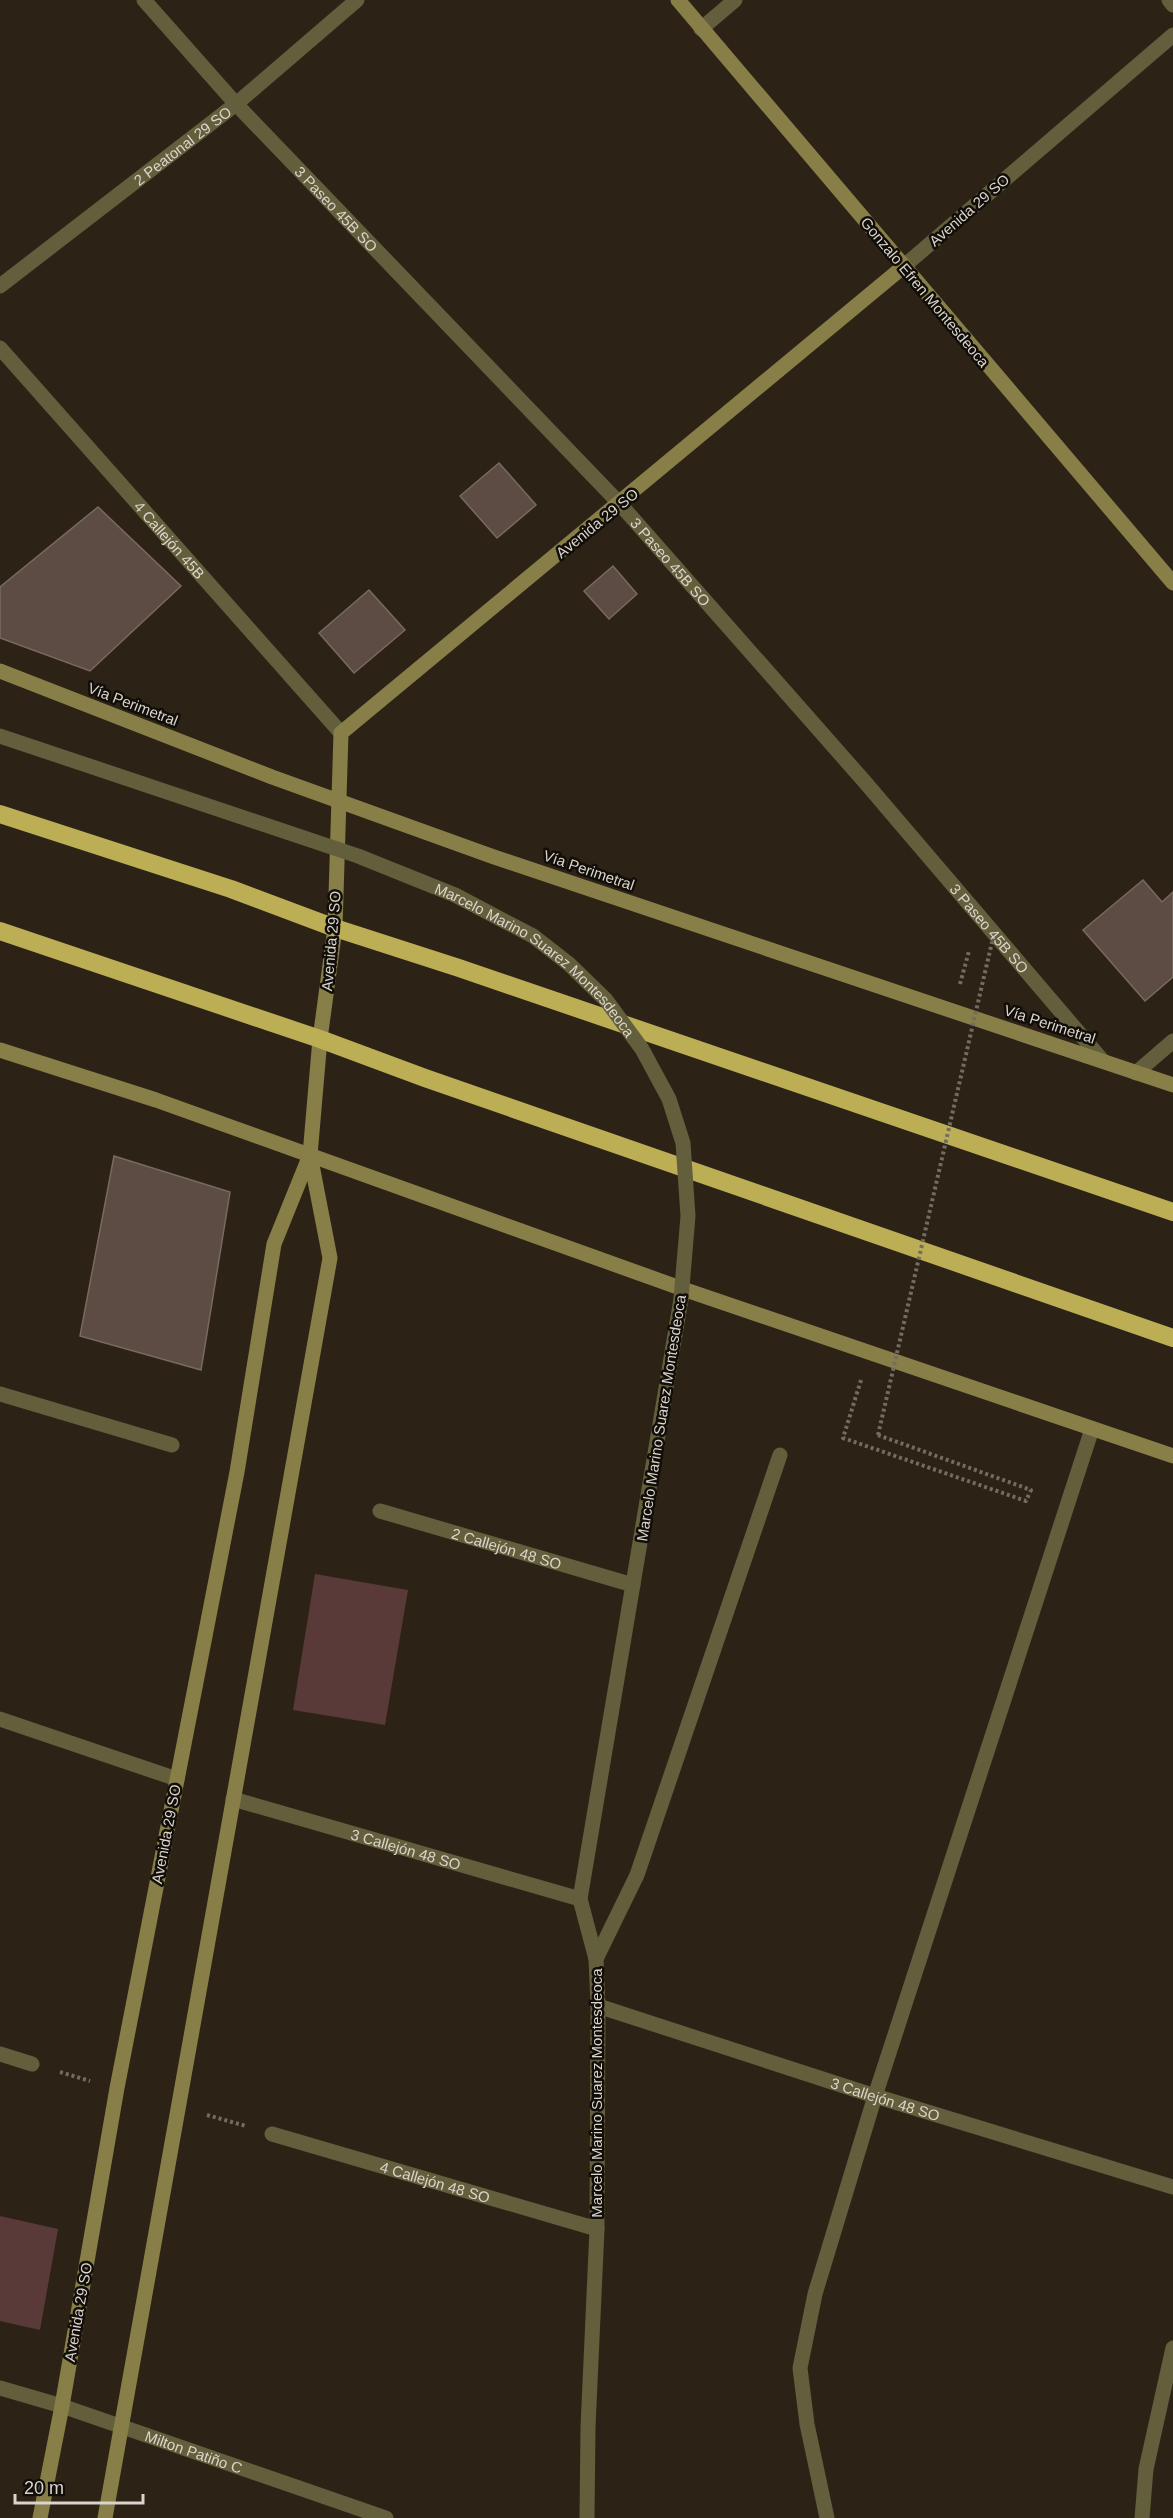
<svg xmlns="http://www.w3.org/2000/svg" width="1173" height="2518" font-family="Arial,sans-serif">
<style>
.green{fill:#593a39}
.building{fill:#5c4c44;stroke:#7a6961;stroke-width:1.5}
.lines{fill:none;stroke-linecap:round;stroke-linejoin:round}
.path{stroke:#736c61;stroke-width:4;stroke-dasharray:3 3;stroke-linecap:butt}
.street{stroke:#635e3c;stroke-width:15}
.secondary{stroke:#877f47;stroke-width:15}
.highway{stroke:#bcae55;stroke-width:18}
.path-bridge{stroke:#736c61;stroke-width:4;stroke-dasharray:3 3;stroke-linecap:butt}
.street-bridge{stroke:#635e3c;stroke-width:15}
.labels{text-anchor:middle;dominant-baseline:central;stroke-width:5;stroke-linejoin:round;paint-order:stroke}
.street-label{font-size:15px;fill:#dad4cc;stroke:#110d08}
</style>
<rect width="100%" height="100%" fill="#2c2316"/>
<g class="green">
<polygon points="315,1574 408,1590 385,1725 293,1710"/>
<polygon points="0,2216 58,2229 40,2330 0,2321"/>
</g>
<g class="building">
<polygon points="499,463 536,505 497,538 460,496"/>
<polygon points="98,507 181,586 90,671 0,638 0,587"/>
<polygon points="613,566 637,594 609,619 584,591"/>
<polygon points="369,590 405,630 354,673 319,633"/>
<polygon points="1143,880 1162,902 1173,892 1173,977 1145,1001 1083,930"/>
<polygon points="114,1156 230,1192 201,1370 80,1336"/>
</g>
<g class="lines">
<g class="path">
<polyline points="960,984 969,951"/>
<polyline points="861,1380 843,1438 1026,1501 1031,1490 878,1435"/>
<polyline points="60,2072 90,2081"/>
<polyline points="207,2115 246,2126"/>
</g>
<g class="street">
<path id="s1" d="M144,0L236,104L620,504L864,781L1103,1061"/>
<polyline points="1169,0 1173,5"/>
<polyline points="701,29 735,0"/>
<polyline points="903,267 1173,35"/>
<path id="s2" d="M0,286L236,104L357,0"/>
<path id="s3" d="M0,348L341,733"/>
<polyline points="1136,1073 1173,1041"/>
<polyline points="0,1394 172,1445"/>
<path id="s4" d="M380,1511L633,1585"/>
<polyline points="0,1719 177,1779"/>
<path id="s5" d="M233,1799L580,1899"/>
<polyline points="596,1959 637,1875 780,1455"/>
<path id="s6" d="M598,2006L875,2096L1173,2187"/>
<polyline points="0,2054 32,2064"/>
<path id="s7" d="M272,2134L597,2229"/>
<path id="s8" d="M0,2388L62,2406L386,2518"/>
<polyline points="587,2518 588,2427 597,2229 598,2006 596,1959 580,1899 681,1299"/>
<polyline points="827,2518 807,2424 800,2368 815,2294 875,2096 1092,1429"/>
<polyline points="1142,2518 1146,2469 1173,2348"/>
</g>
<g class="secondary">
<polyline points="678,0 1173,583"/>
<polyline points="0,671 272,777 494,857 1173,1085"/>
<polyline points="0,1050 156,1100 683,1289 1173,1456"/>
<polyline points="40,2518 62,2406 117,2088 237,1472 274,1244 310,1155"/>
<polyline points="105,2518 330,1258 310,1155 320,1039 335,928 341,733 903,267"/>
</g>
<g class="highway">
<polyline points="0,814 231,889 335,928 459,968 1173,1212"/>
<polyline points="0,931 320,1039 425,1078 1173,1338"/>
</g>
<polyline class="path-bridge" points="878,1435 992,942"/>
<path class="street-bridge" id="s9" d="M0,736L358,856L455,895L533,936L569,964L606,1000L642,1049L669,1099L683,1143L688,1216L681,1299"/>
</g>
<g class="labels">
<g class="street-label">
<text stroke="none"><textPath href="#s2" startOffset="230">2 Peatonal 29 SO</textPath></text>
<text stroke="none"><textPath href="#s1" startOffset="284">3 Paseo 45B SO</textPath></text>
<text transform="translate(969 210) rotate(-41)">Avenida 29 SO</text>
<text transform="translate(925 292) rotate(50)">Gonzalo Efren Montesdeoca</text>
<text transform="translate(597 523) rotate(-39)">Avenida 29 SO</text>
<text stroke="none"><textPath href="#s3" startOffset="256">4 Callejón 45B</textPath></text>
<text stroke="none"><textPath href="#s1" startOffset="770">3 Paseo 45B SO</textPath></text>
<text transform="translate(133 704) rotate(21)">Vía Perimetral</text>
<text transform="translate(589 870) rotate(19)">Vía Perimetral</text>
<text stroke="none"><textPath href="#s1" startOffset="1256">3 Paseo 45B SO</textPath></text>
<text transform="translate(331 941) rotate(-85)">Avenida 29 SO</text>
<text stroke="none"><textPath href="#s9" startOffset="586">Marcelo Marino Suarez Montesdeoca</textPath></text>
<text transform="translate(1050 1024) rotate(18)">Vía Perimetral</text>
<text transform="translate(661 1418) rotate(-81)">Marcelo Marino Suarez Montesdeoca</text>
<text stroke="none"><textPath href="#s4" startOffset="132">2 Callejón 48 SO</textPath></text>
<text transform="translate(166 1834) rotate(-79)">Avenida 29 SO</text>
<text stroke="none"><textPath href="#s5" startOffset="180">3 Callejón 48 SO</textPath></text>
<text transform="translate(596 2093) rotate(-90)">Marcelo Marino Suarez Montesdeoca</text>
<text stroke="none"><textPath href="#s6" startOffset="302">3 Callejón 48 SO</textPath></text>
<text stroke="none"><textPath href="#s7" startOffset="170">4 Callejón 48 SO</textPath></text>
<text transform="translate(78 2312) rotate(-80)">Avenida 29 SO</text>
<text stroke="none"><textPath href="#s8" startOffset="204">Milton Patiño C</textPath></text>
</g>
</g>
<path d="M15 2494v9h128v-9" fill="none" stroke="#dad4cc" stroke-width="3"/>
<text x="24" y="2494" font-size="18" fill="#dad4cc" stroke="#110d08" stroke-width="4.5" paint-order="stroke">20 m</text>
</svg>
